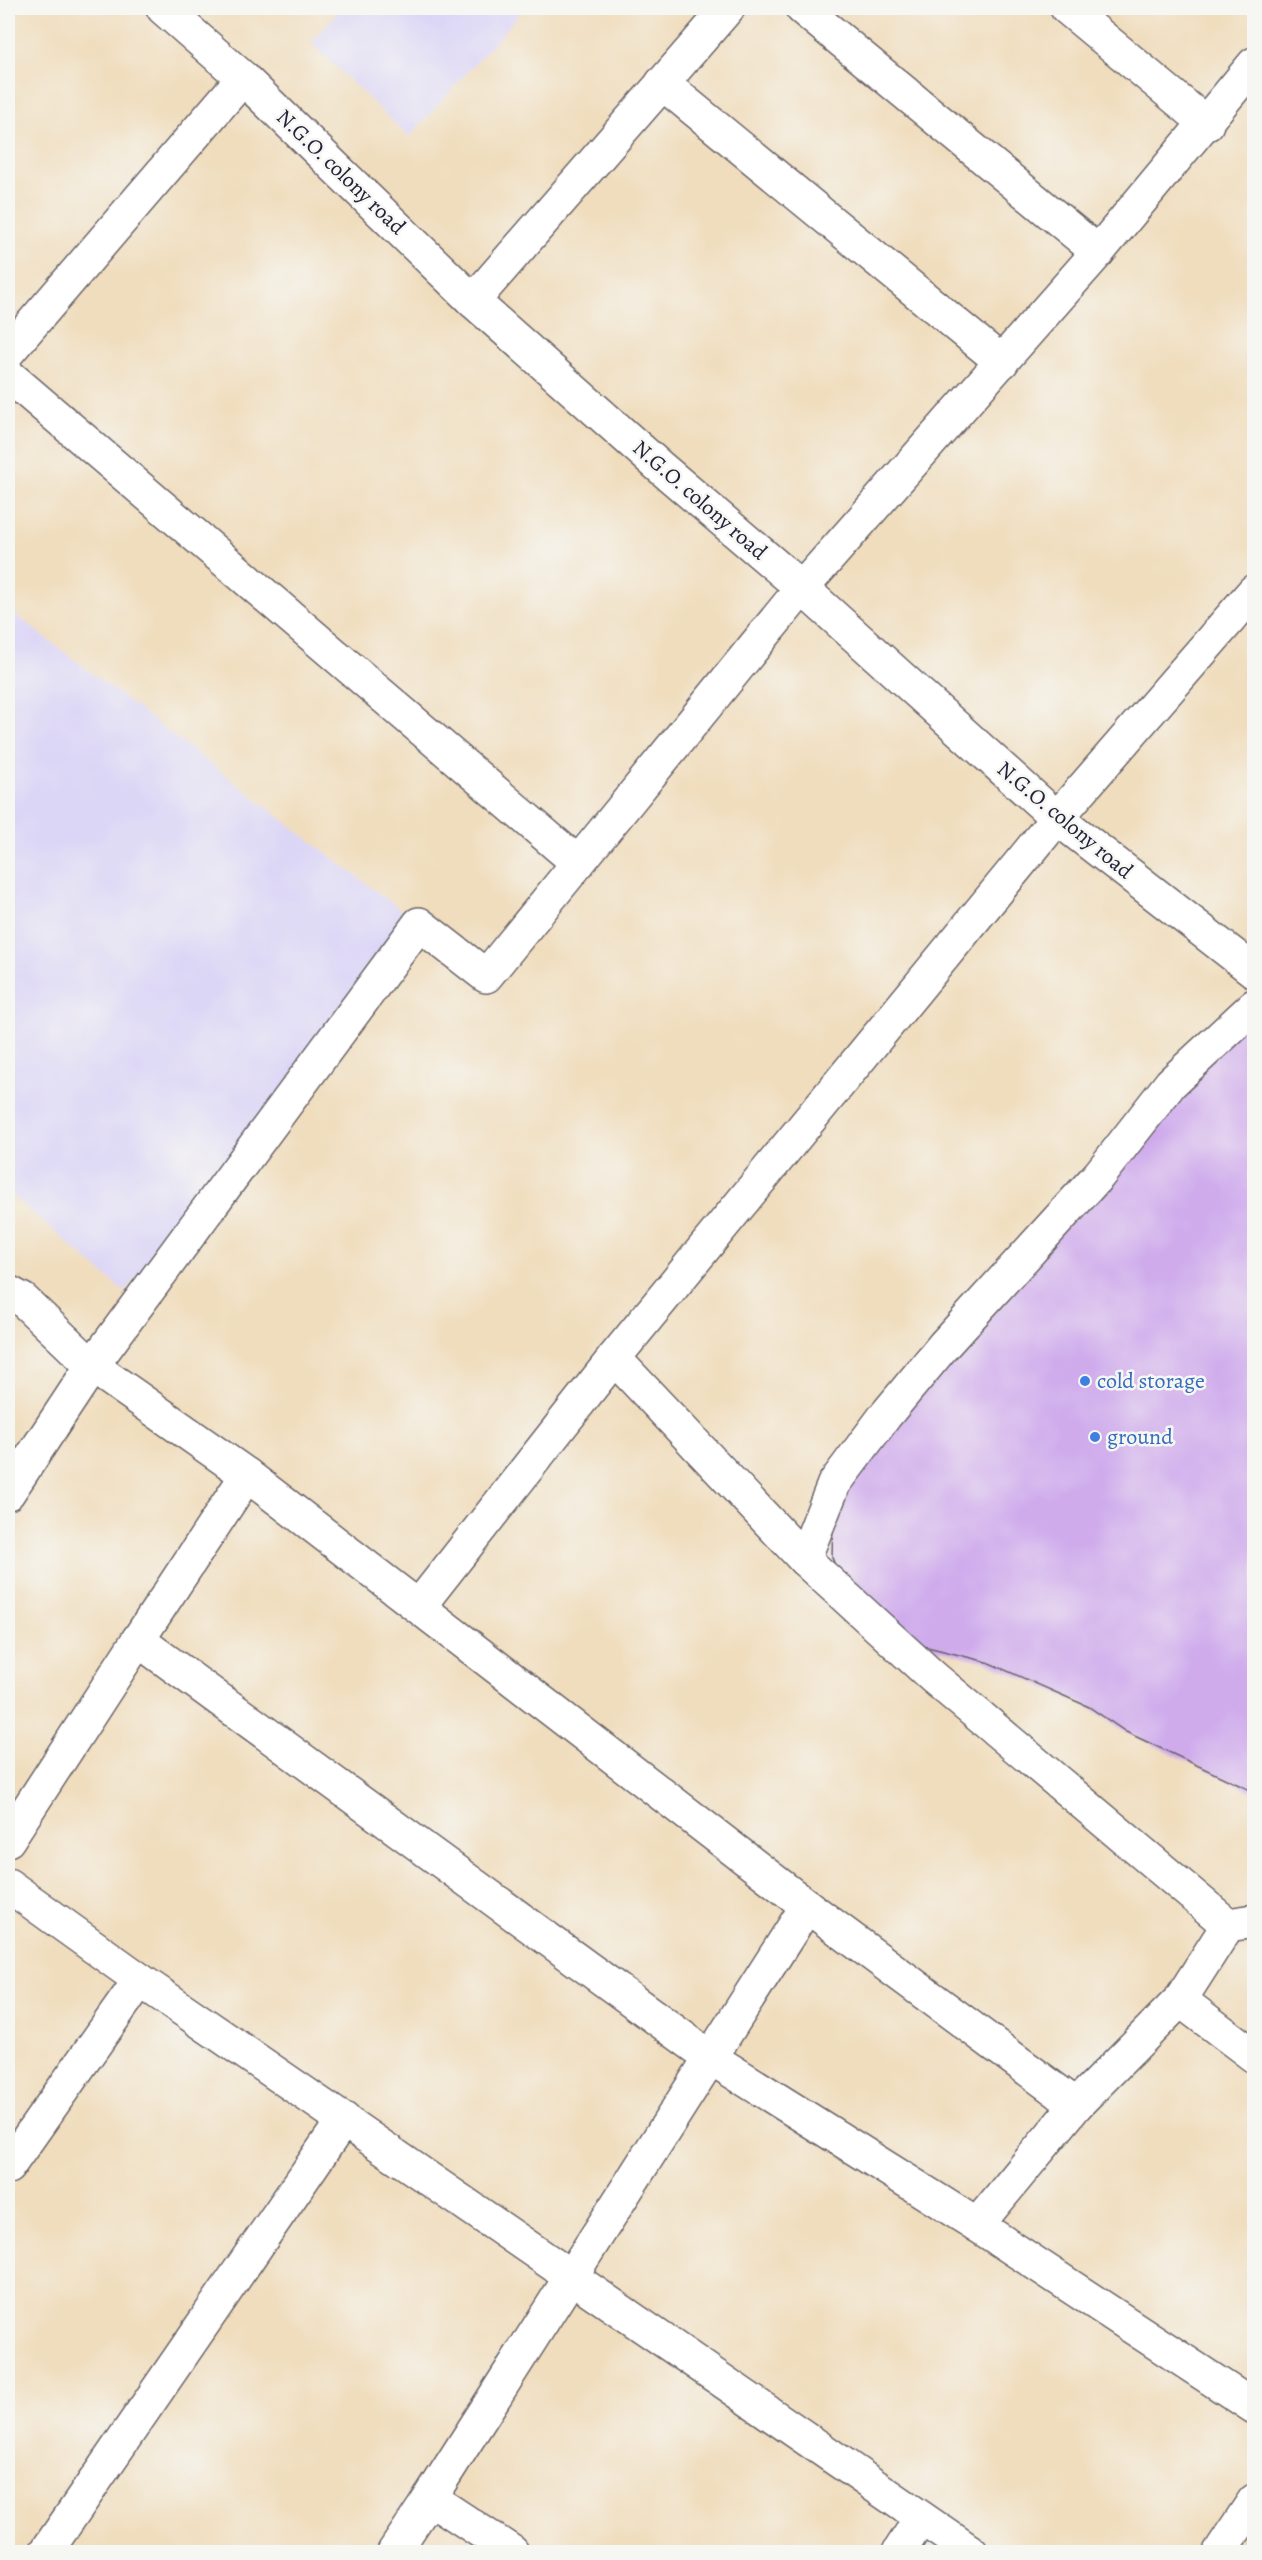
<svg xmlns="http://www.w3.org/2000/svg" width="1262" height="2560" font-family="Alegreya,serif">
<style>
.built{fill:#dcd6f6}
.building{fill:#cfabec}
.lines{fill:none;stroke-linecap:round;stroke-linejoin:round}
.minor-casing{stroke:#6a6368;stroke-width:36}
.major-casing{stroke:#6a6368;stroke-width:36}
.minor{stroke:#fff;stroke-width:33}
.major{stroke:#fff;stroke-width:33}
.shop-dot{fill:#3f7fe0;stroke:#f6f6f2;stroke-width:2}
.labels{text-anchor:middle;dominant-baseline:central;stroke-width:5;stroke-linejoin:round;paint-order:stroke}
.street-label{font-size:22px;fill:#22223b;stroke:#f6f6f2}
.shop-label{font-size:22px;fill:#366cbe;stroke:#f6f6f2;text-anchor:start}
</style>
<rect width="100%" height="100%" fill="#f6f6f2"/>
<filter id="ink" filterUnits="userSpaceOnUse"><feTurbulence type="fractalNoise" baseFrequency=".0167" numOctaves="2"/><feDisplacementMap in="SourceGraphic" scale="12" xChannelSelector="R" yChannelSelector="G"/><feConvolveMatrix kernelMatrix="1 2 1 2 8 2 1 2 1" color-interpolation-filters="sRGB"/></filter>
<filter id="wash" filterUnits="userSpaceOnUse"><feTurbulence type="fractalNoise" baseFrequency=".008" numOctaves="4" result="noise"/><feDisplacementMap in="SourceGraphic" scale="24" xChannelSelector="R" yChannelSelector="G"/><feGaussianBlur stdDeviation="1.35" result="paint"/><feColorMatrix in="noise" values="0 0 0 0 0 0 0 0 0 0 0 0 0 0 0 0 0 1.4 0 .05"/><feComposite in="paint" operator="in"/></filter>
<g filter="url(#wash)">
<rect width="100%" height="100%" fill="#f0ddbd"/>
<g class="built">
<polygon points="341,8 525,8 409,137 311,43"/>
<polygon points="8,609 419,924 125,1292 8,1192"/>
</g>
<g id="blocks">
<polygon class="building" points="1254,1006 1254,1792 1126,1732 1089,1707 987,1662 876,1634 846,1597 832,1557 834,1484"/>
</g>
</g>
<g filter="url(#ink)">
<use href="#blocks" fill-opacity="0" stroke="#6a6368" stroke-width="1.5"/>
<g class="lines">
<g class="minor-casing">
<g id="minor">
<polyline points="802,8 1098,252"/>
<polyline points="1067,8 1207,124"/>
<polyline points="662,83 1002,362"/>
<polyline points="473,301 728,8"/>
<polyline points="8,352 243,78"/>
<polyline points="8,375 578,863 802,588 1098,252 1254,64"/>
<polyline points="8,1292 23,1300 92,1366 8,1493"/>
<polyline points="614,1358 1057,818 1254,591"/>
<polyline points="247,1475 92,1366 419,924 486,976 578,863"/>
<polyline points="804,1559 834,1484 885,1416 944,1345 1099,1175 1171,1083 1254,1006"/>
<polyline points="419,1606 614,1358 804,1559 933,1677 1228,1925 1254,1921"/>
<polyline points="138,1640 247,1475 807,1906"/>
<polyline points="8,1840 138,1640 711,2058 977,2225 1254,2407"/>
<polyline points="8,1885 140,1980 971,2552"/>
<polyline points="1180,2000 1228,1925"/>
<polyline points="8,2167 140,1980"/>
<polyline points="977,2225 1076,2105 1180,2000 1254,2056"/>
<polyline points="430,2498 807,1906 1076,2105"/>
<polyline points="46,2552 344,2119"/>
<polyline points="394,2552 430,2498 512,2552"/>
<polyline points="899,2552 921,2518"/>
<polyline points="1220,2552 1254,2501"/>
</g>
</g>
<g class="major-casing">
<polyline id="major" points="163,8 243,78 473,301 660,467 802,588 1057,818 1254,971"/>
</g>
<use href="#minor" class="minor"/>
<use href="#major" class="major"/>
</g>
</g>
<g class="shop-dot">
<circle cx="1085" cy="1381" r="6"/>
<circle cx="1095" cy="1437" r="6"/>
</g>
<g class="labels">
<g class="street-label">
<text transform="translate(341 172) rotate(44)">N.G.O. colony road</text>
<text transform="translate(700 500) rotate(41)">N.G.O. colony road</text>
<text transform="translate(1065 820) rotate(40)">N.G.O. colony road</text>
</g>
<g class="shop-label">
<text x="1097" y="1381">cold storage</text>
<text x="1107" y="1437">ground</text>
</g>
</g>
<rect width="1262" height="2560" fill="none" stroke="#f6f6f2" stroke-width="30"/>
</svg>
